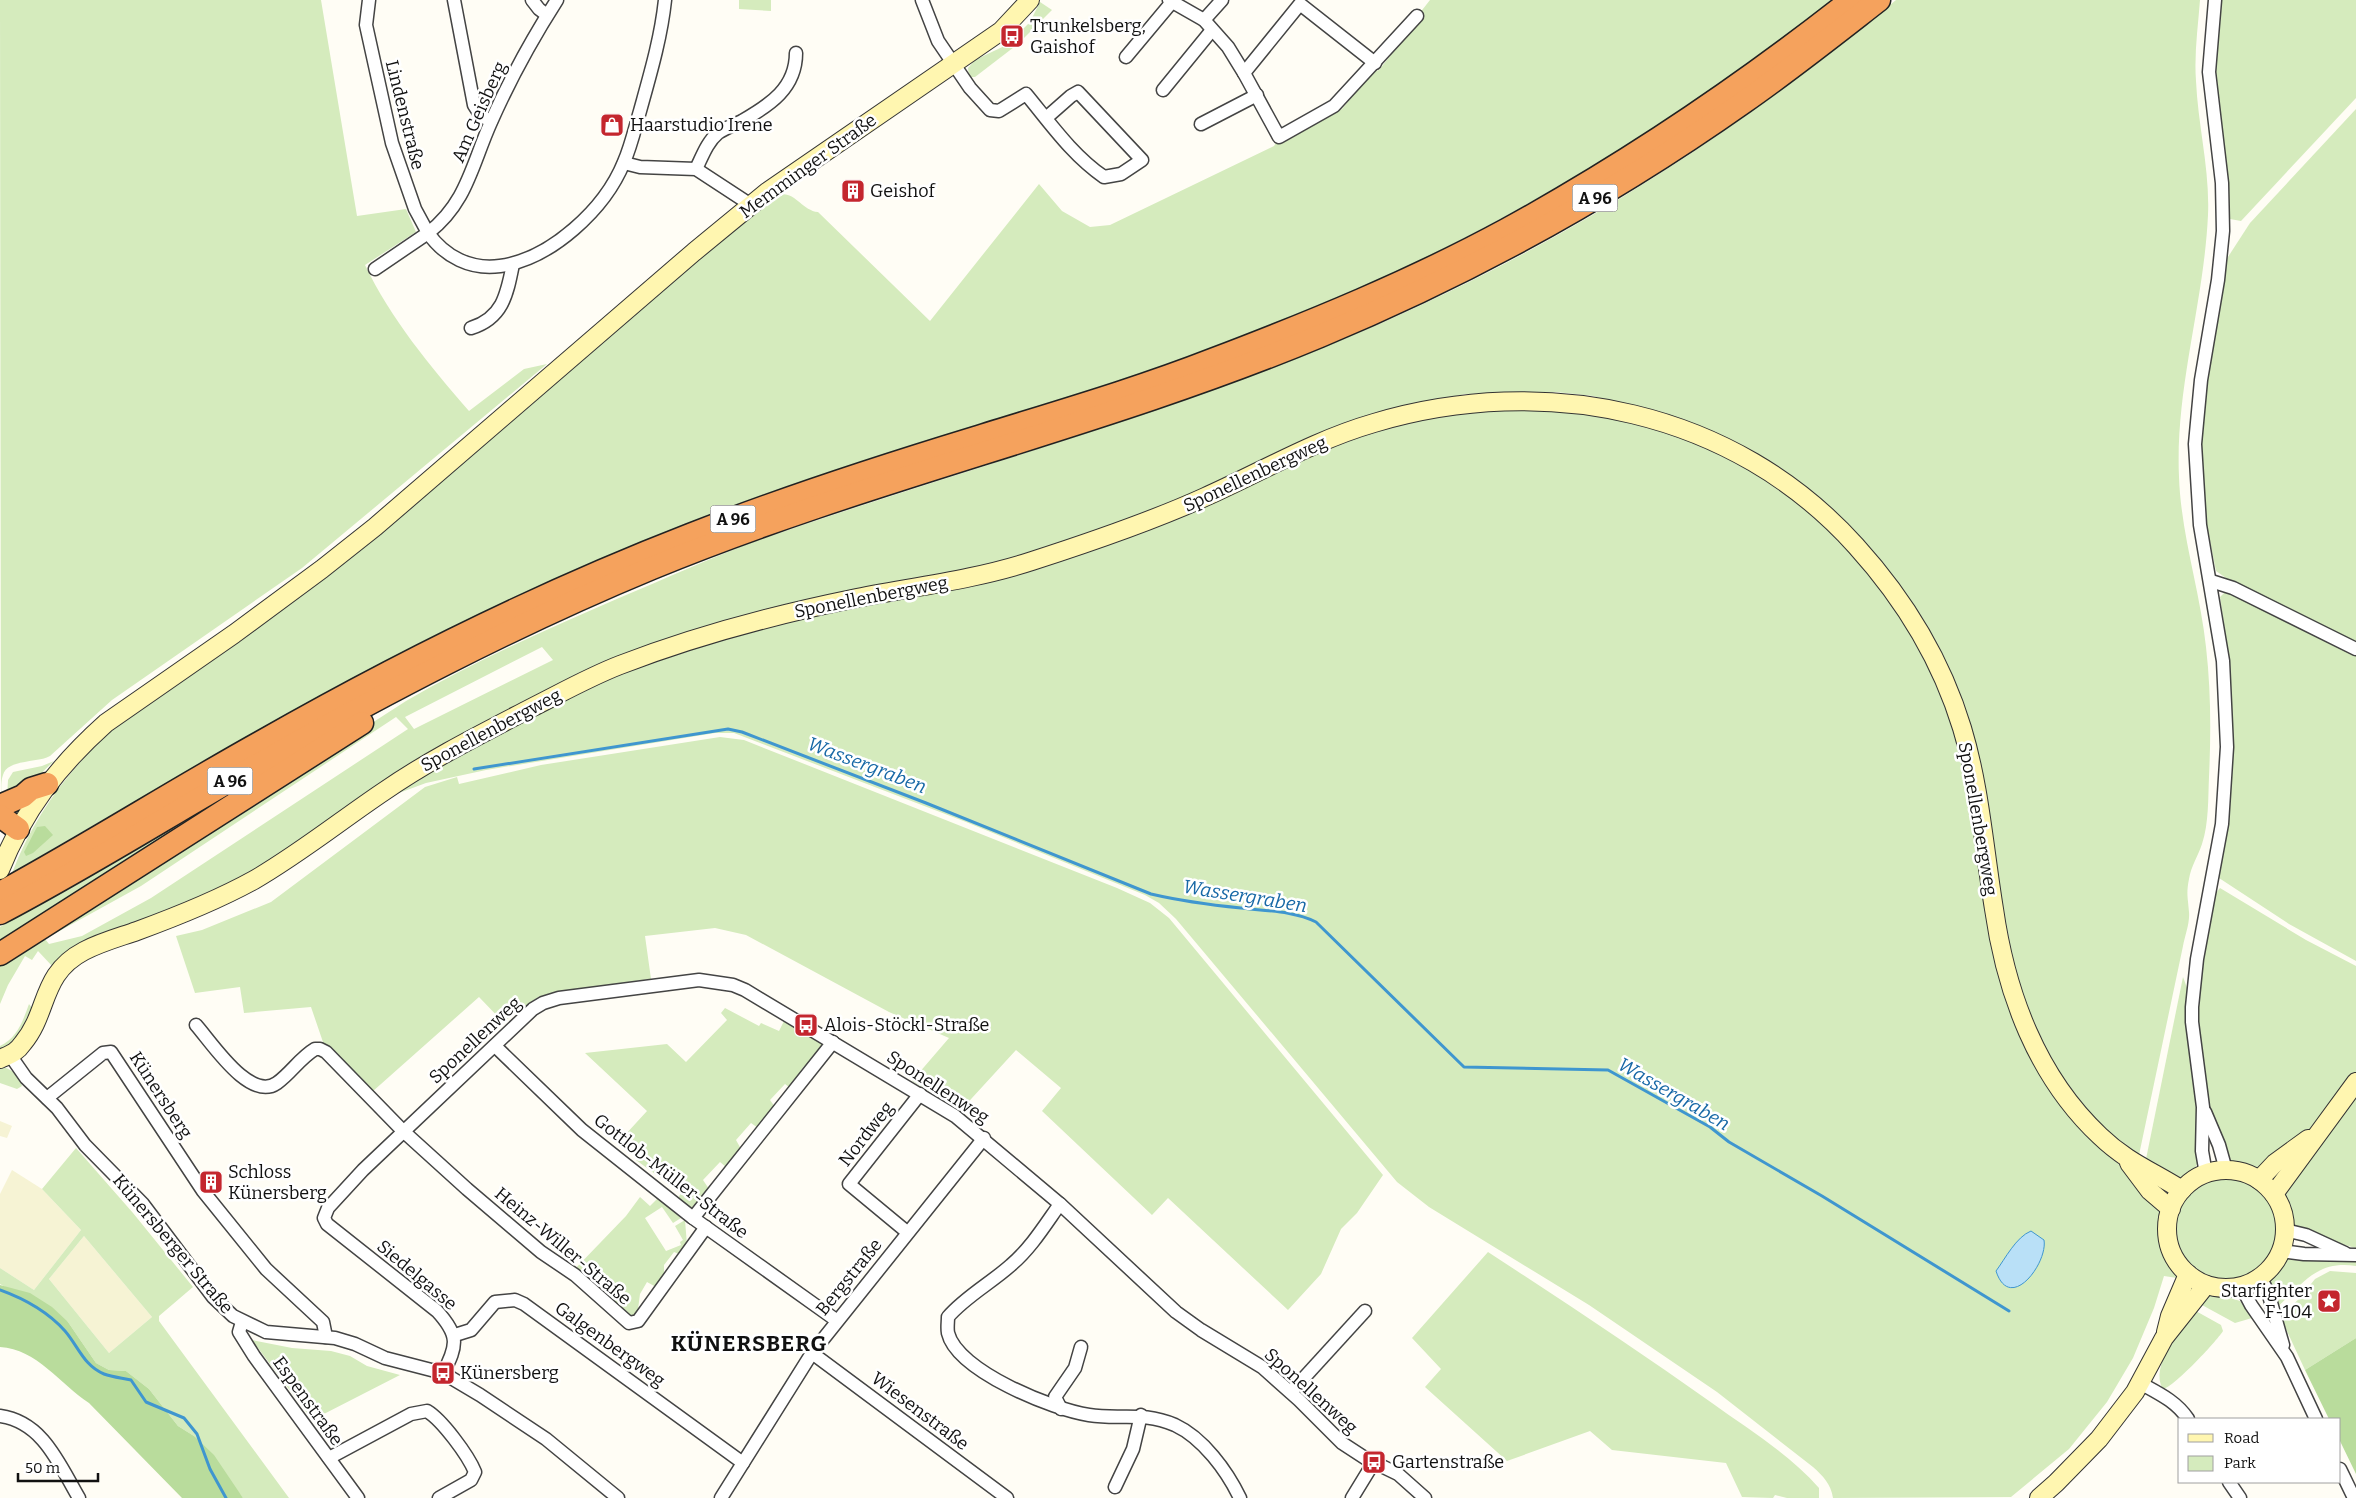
<svg xmlns="http://www.w3.org/2000/svg" width="2356" height="1498" font-family="Bitter,serif">
<style>
.farmland{fill:#f6f3d4}
.green{fill:#d5ebbd;fill-rule:evenodd}
.forest{fill:#b9dc9c}
.water{fill:#b9e0f7;stroke:#3f96cf}
.lines{fill:none;stroke-linecap:round;stroke-linejoin:round}
.stream{stroke:#3f96cf;stroke-width:3}
.street-casing{stroke:#444;stroke-width:15}
.secondary-casing{stroke:#333;stroke-width:20}
.highway-casing{stroke:#222;stroke-width:25}
.street{stroke:#fff;stroke-width:12}
.secondary{stroke:#fff6b0;stroke-width:18}
.highway{stroke:#f5a25d;stroke-width:22}
.labels{text-anchor:middle;dominant-baseline:central;stroke-width:5;stroke-linejoin:round;paint-order:stroke}
.shield{fill:#fff;stroke:#585858;stroke-width:1}
.shield-label{font-size:16px;font-weight:bold;fill:#111}
.poi-label{font-size:18px;fill:#111;stroke:#fff;text-anchor:start}
.street-label{font-size:18px;fill:#111;stroke:#fff}
.water-label{font-size:19px;font-style:italic;fill:#1768a6;stroke:#fff}
.district-label{font-size:22px;font-weight:bold;letter-spacing:1px;fill:#111;stroke:#fff}
</style>
<rect width="100%" height="100%" fill="#fffdf5"/>
<g class="farmland">
<polygon points="0,1121 12,1126 7,1138 0,1136"/>
<polygon points="12,1170 42,1189 81,1230 34,1290 0,1268 0,1194"/>
<polygon points="84,1236 152,1317 109,1353 49,1279"/>
</g>
<g class="green">
<path d="M0,0H321L357,216L406,209L416,232L365,265C391,319 430,366 469,411L524,369L547,364L302,568L112,700L50,756C38,763 7,759 3,775C0,783 2,792 1,800Z"/>
<polygon points="739,0 771,0 771,11 739,9"/>
<path d="M1430,0H1833C1655,138 1463,253 1251,334C1064,405 868,453 682,526C447,617 229,746 12,873C36,811 72,766 120,722L774,197C793,186 800,210 818,212L930,321L1039,184L1062,211L1090,227L1110,225L1274,146L1277,141L1342,109L1371,73L1379,70L1419,19V14Z"/>
<path d="M1896,0H2200C2198,27 2194,54 2196,81C2198,126 2210,170 2208,215C2204,303 2175,388 2179,477C2181,535 2200,590 2206,647C2211,691 2211,733 2209,777C2208,798 2209,823 2202,844C2198,856 2191,866 2189,879C2186,894 2188,898 2189,912C2190,923 2185,935 2183,946L2139,1155L2092,1121L2052,1069L2024,1007L1939,654L1923,619L1898,583L1869,548L1760,457L1724,437L1681,419L1593,396L1556,392L1465,394L1372,415L1140,516L1025,554L962,572L849,591L803,601L609,662L239,884L53,967L38,951L32,960L25,956L8,985L0,1004V963L406,701C474,661 546,630 619,598C665,579 710,558 756,541C977,464 1206,405 1419,306C1590,227 1751,121 1896,0ZM542,647L553,660L414,729L405,717ZM396,717L408,729L151,898L82,936L49,944L45,939L141,886Z"/>
<polygon points="2221,0 2356,0 2356,98 2241,221 2230,219 2228,214 2215,78 2215,56"/>
<polygon points="1040,2 1052,10 1023,39 1019,33 1030,22"/>
<polygon points="1017,40 1018,44 975,77 969,77 968,68 975,60"/>
<polygon points="2356,109 2356,645 2236,585 2216,571 2206,521 2202,479 2201,432 2205,394 2226,260 2250,223"/>
<path d="M1528,408L1606,415L1685,437L1738,461L1810,512L1867,569L1911,632L1940,689L1962,753L2005,991L2113,1158L2163,1211C2160,1225 2161,1242 2167,1256C2171,1264 2177,1269 2177,1278L2164,1276L2154,1308L2133,1358L2107,1402L2069,1449L2011,1497L1833,1498C1831,1484 1823,1476 1813,1467L1717,1392L1589,1305L1429,1207L1397,1182L1176,919L1159,903L1145,895L966,822L734,733H715L486,770L426,783L380,800L471,745L633,667L765,625L969,584L1370,431L1445,413Z"/>
<polygon points="2225,592 2356,654 2356,961 2289,924 2219,878 2226,835 2229,659 2220,597"/>
<polygon points="720,737 744,740 1117,888 1150,903 1169,918 1383,1175 1357,1213 1341,1229 1321,1274 1288,1310 1168,1198 1152,1215 1042,1111 1061,1088 1016,1050 961,1110 912,1081 949,1038 889,1012 746,935 715,928 645,936 651,979 555,992 538,997 503,1022 479,997 372,1092 324,1045 311,1007 244,1013 240,987 195,993 176,936 202,930 271,902 425,787 457,777 459,784 541,765"/>
<polygon points="54,761 29,785 7,798 8,780 13,772 42,766"/>
<polygon points="284,761 0,948 0,927"/>
<path d="M2220,888L2306,940L2356,966V1072L2343,1092L2315,1126L2299,1141L2261,1168C2252,1170 2239,1169 2232,1162C2207,1138 2193,1031 2197,996C2200,962 2209,928 2215,894Z"/>
<path d="M2183,977L2190,996L2200,1151C2197,1167 2195,1174 2180,1179L2145,1164Z"/>
<path d="M29,1004L32,1008C23,1025 18,1041 0,1050V1046C17,1038 23,1021 29,1004Z"/>
<polygon points="725,1008 759,1026 761,1023 779,1031 785,1019 823,1045 807,1068 804,1066 801,1070 803,1072 789,1087 785,1084 770,1100 775,1107 758,1128 751,1123 736,1140 741,1149 726,1167 720,1162 703,1180 709,1189 691,1208 677,1200 681,1193 636,1160 643,1152 625,1135 647,1111 585,1053 667,1044 686,1062 727,1020 721,1013"/>
<path d="M3,1067C13,1070 19,1075 22,1086L17,1089L0,1083V1068Z"/>
<path d="M2356,1083V1248C2342,1244 2296,1233 2290,1221C2286,1214 2285,1205 2282,1198Z"/>
<path d="M76,1148L133,1213L193,1287L159,1316V1321L289,1498H243L194,1436L178,1426L149,1389L126,1371L109,1370L96,1363L68,1322L0,1284V1268L34,1290L81,1230L42,1189ZM84,1236L152,1317L109,1353L49,1279Z"/>
<circle cx="2226" cy="1229" r="53"/>
<polygon points="640,1197 650,1206 658,1198 681,1218 673,1223 662,1207 645,1218 666,1251 681,1245 680,1242 683,1240 675,1226 685,1220 687,1245 679,1254 674,1252 664,1265 664,1275 656,1287 647,1282 640,1294 637,1317 628,1320 596,1289 600,1280 587,1265 579,1274 574,1270 626,1216"/>
<path d="M1488,1252C1563,1301 1639,1351 1712,1403C1748,1429 1789,1454 1819,1488V1498H1787L1775,1495L1773,1498L1742,1497L1726,1463L1612,1450L1590,1431L1507,1461L1425,1387L1441,1369L1412,1338Z"/>
<path d="M2290,1257L2356,1260V1266C2316,1260 2303,1284 2276,1308L2266,1277L2284,1259Z"/>
<polygon points="2330,1271 2356,1273 2356,1338 2305,1370 2280,1316 2299,1299 2315,1279"/>
<polygon points="2213,1292 2240,1301 2252,1318 2235,1323 2202,1305 2200,1300"/>
<path d="M2194,1310L2221,1325L2223,1331C2216,1342 2173,1388 2163,1389C2149,1367 2181,1328 2194,1310Z"/>
<polygon points="252,1340 292,1348 331,1351 350,1356 367,1366 400,1375 318,1417 314,1412 307,1413"/>
</g>
<g class="forest">
<polygon points="45,826 53,835 33,853 26,856 24,852 37,827"/>
<path d="M0,1285L30,1293L52,1307L68,1322L96,1363L109,1370L126,1371L149,1389L178,1426L194,1436L214,1455L243,1498H182L89,1403C60,1384 37,1349 0,1347Z"/>
<polygon points="2356,1338 2356,1474 2340,1441 2340,1419 2329,1419 2305,1370"/>
</g>
<path class="water" d="M2031,1231L2044,1240C2048,1263 2010,1314 1996,1271C2005,1259 2016,1237 2031,1231Z"/>
<g class="lines">
<g class="stream">
<path d="M474,769L728,729L742,732L926,803L1151,894C1181,901 1211,905 1241,908C1267,911 1294,911 1316,922L1464,1067L1608,1070L1710,1127L1729,1142L1822,1196L2009,1311"/>
<path d="M0,1290C25,1299 47,1311 65,1331C78,1346 84,1366 104,1374C112,1377 122,1378 131,1380L146,1402L184,1418L197,1434L210,1469L226,1498"/>
</g>
<g class="street-casing">
<g id="street">
<polyline points="369,0 366,25 392,143 415,209 428,233 375,269"/>
<polyline points="454,0 474,105 481,116 491,121"/>
<polyline points="532,0 539,9 547,15"/>
<path d="M557,0C532,39 510,79 491,122C472,164 467,203 428,233C445,257 471,270 500,266C551,259 605,209 624,162C631,146 635,128 640,111C650,75 661,38 665,0"/>
<path d="M922,0L938,41L970,88L990,110L999,111L1026,94C1050,123 1072,155 1104,177L1121,174L1142,160L1078,92L1071,96L1046,118"/>
<polyline points="1169,0 1204,20 1228,47 1244,73 1279,137 1334,106 1417,16"/>
<polyline points="1204,20 1222,0"/>
<polyline points="1126,57 1172,2"/>
<polyline points="1244,73 1300,4 1375,63"/>
<polyline points="1163,90 1212,30"/>
<polyline points="1201,124 1257,95"/>
<polyline points="624,163 640,167 696,169 751,205"/>
<path d="M696,169C702,157 707,142 718,133C725,128 734,125 742,121C770,105 796,88 796,53"/>
<path d="M471,328C503,318 507,294 513,264"/>
<polyline points="2211,581 2233,588 2356,649"/>
<path d="M196,1025C212,1043 250,1102 277,1083C291,1073 300,1058 315,1049H320L326,1052L403,1131L467,1189L541,1252L575,1275L629,1323L638,1321L706,1227"/>
<polyline points="495,1046 582,1130 693,1218 836,1320"/>
<polyline points="10,1055 26,1078 57,1108 85,1145 143,1204 213,1297 233,1316 266,1332 335,1338 355,1344 385,1358 443,1373 480,1395 546,1439 618,1498"/>
<polyline points="47,1098 103,1053 111,1052 203,1191 266,1269 323,1322 326,1337"/>
<polyline points="2205,1112 2219,1145 2226,1170"/>
<polyline points="2206,1174 2202,1151 2203,1107 2192,1022 2192,1007 2197,959 2222,824 2227,747 2223,661 2200,525 2195,444 2201,380 2218,280 2223,231 2222,183 2209,72 2215,0"/>
<path d="M1060,1204C1045,1225 1031,1248 1011,1265C991,1283 965,1297 948,1317C948,1322 947,1328 948,1333C957,1371 1054,1410 1089,1415C1121,1420 1142,1411 1175,1425C1203,1438 1227,1471 1240,1498"/>
<polyline points="693,1218 833,1042"/>
<polyline points="2285,1230 2306,1235 2345,1253"/>
<polyline points="907,1232 849,1184 920,1094"/>
<polyline points="2281,1251 2304,1254 2356,1255"/>
<polyline points="2260,1277 2268,1292 2283,1345"/>
<polyline points="2241,1286 2251,1305 2287,1357 2316,1419"/>
<polyline points="242,1322 239,1332 254,1356 358,1498"/>
<polyline points="455,1335 471,1330 495,1302 515,1300 524,1304 743,1463"/>
<polyline points="812,1353 1007,1498"/>
<path d="M443,1373C458,1345 459,1335 437,1311L327,1224L324,1218L328,1208L363,1170L533,1009L543,1003L559,998L699,980L733,985L745,990L955,1116L1060,1204L1176,1312L1201,1330L1262,1367L1299,1400L1342,1443L1365,1458L1398,1474L1425,1498"/>
<path d="M2140,1383C2158,1393 2176,1401 2188,1419"/>
<polyline points="1291,1392 1365,1311"/>
<polyline points="1061,1409 1055,1397 1075,1368 1081,1347"/>
<path d="M0,1416C43,1422 59,1464 79,1498"/>
<path d="M329,1458L411,1414L427,1411C442,1420 468,1455 475,1472L471,1480L439,1498"/>
<polyline points="2340,1469 2354,1498"/>
<polyline points="2229,1482 2240,1498"/>
<polyline points="1115,1487 1133,1449 1141,1415"/>
<polyline points="721,1498 812,1353 984,1138"/>
<polyline points="1352,1498 1374,1462"/>
</g>
</g>
<g class="secondary-casing">
<g id="secondary">
<path d="M0,870C24,810 58,766 106,723L234,634L322,569L375,527L694,252L767,192L1001,31L1030,0"/>
<path d="M0,1059C11,1054 16,1053 23,1043C49,1012 40,974 84,951C101,942 120,937 137,931C178,916 216,901 254,880C299,854 340,821 383,792C429,760 481,734 531,708C561,693 589,677 620,665C695,636 774,615 852,599C912,587 974,580 1032,561C1091,542 1150,522 1205,497C1261,472 1315,440 1374,423C1545,372 1734,410 1856,546C1904,599 1941,659 1962,728C1980,787 1984,848 1994,909C2006,993 2037,1077 2100,1136C2127,1162 2152,1171 2182,1190"/>
<polyline points="2129,1163 2150,1191 2171,1209"/>
<circle cx="2226" cy="1229" r="59"/>
<polyline points="2259,1180 2275,1163 2308,1139"/>
<polyline points="2274,1194 2356,1082"/>
<polyline points="2166,1332 2170,1316 2188,1274"/>
<polyline points="2039,1498 2056,1483 2099,1439 2135,1392 2164,1338 2206,1285"/>
</g>
</g>
<g class="highway-casing">
<g id="highway">
<polyline points="0,806 23,796 31,789 47,784"/>
<polyline points="0,816 18,829"/>
<path d="M0,893C88,845 173,791 261,742C398,664 543,592 690,535C784,498 880,467 975,438C1055,413 1135,390 1212,360C1312,322 1412,281 1506,230C1628,163 1742,86 1851,0"/>
<path d="M0,913C84,869 165,818 247,771C379,696 512,626 652,568C870,478 1102,427 1320,336C1469,274 1612,195 1744,102C1790,70 1834,35 1879,0"/>
<polyline points="0,954 362,723"/>
</g>
</g>
<use href="#street" class="street"/>
<use href="#secondary" class="secondary"/>
<use href="#highway" class="highway"/>
</g>
<defs>
<g id="bus-square" transform="scale(1.25)"><rect x="-9" y="-9" width="18" height="18" rx="4" fill="#c4262e" stroke="#fff"/><path d="M-5-6H5V4H4V6H2V4H-2V6H-4V4H-5ZM-3.5-4V0h7V-4ZM-3.5 1.2v1.5H-2V1.2ZM2 1.2v1.5H3.5V1.2Z" fill="#fff"/></g>
<g id="shop-square" transform="scale(1.25)"><rect x="-9" y="-9" width="18" height="18" rx="4" fill="#c4262e" stroke="#fff"/><path d="M-5-2.5h2.3a2.7 3.5 0 0 1 5.4 0H5L5.5 6h-11ZM-1.5-2.5h3a1.5 2.3 0 0 0-3 0Z" fill="#fff"/></g>
<g id="building-square" transform="scale(1.25)"><rect x="-9" y="-9" width="18" height="18" rx="4" fill="#c4262e" stroke="#fff"/><path d="M-4-6H4V6H1V3H-1V6H-4ZM-2.5-4.3h1.7v1.8h-1.7ZM.8-4.3h1.7v1.8H.8ZM-2.5-1h1.7V.8h-1.7ZM.8-1h1.7V.8H.8Z" fill="#fff"/></g>
<g id="sight-square" transform="scale(1.25)"><rect x="-9" y="-9" width="18" height="18" rx="4" fill="#c4262e" stroke="#fff"/><path d="M0-6L1.8-2.2L6-1.7L2.9 1.2L3.7 5.4L0 3.3L-3.7 5.4L-2.9 1.2L-6-1.7L-1.8-2.2Z" fill="#fff"/></g>
</defs>
<g fill-rule="evenodd">
<use href="#bus-square" x="1012" y="36"/>
<use href="#shop-square" x="612" y="125"/>
<use href="#building-square" x="853" y="191"/>
<use href="#bus-square" x="806" y="1025"/>
<use href="#building-square" x="211" y="1182"/>
<use href="#sight-square" x="2329" y="1301"/>
<use href="#bus-square" x="443" y="1373"/>
<use href="#bus-square" x="1374" y="1462"/>
</g>
<g class="labels">
<g class="shield">
<rect x="1572.5" y="184.5" width="45" height="27" rx="4"/>
<rect x="710.5" y="505.5" width="45" height="27" rx="4"/>
<rect x="207.5" y="767.5" width="45" height="27" rx="4"/>
</g>
<g class="shield-label">
<text x="1595" y="198">A 96</text>
<text x="733" y="519">A 96</text>
<text x="230" y="781">A 96</text>
</g>
<g class="poi-label">
<text x="1030" y="26">Trunkelsberg,<tspan x="1030" dy="21">Gaishof</tspan></text>
<text x="630" y="125">Haarstudio Irene</text>
<text x="870" y="191">Geishof</text>
<text x="824" y="1025">Alois-Stöckl-Straße</text>
<text x="228" y="1172">Schloss<tspan x="228" dy="21">Künersberg</tspan></text>
<text x="2312" y="1291" text-anchor="end">Starfighter<tspan x="2312" dy="21">F-104</tspan></text>
<text x="460" y="1373">Künersberg</text>
<text x="1392" y="1462">Gartenstraße</text>
</g>
<g class="street-label">
<text transform="translate(479 112) rotate(-66)">Am Geisberg</text>
<text transform="translate(405 115) rotate(76)">Lindenstraße</text>
<text transform="translate(808 166) rotate(-36)">Memminger Straße</text>
<text transform="translate(1255 474) rotate(-25)">Sponellenbergweg</text>
<text transform="translate(871 597) rotate(-11)">Sponellenbergweg</text>
<text transform="translate(491 730) rotate(-28)">Sponellenbergweg</text>
<text transform="translate(1978 819) rotate(80)">Sponellenbergweg</text>
<text transform="translate(475 1040) rotate(-43)">Sponellenweg</text>
<text transform="translate(938 1087) rotate(33)">Sponellenweg</text>
<text transform="translate(161 1095) rotate(57)">Künersberg</text>
<text transform="translate(866 1134) rotate(-52)">Nordweg</text>
<text transform="translate(671 1176) rotate(38)">Gottlob-Müller-Straße</text>
<text transform="translate(173 1244) rotate(50)">Künersberger Straße</text>
<text transform="translate(563 1246) rotate(40)">Heinz-Willer-Straße</text>
<text transform="translate(417 1275) rotate(40)">Siedelgasse</text>
<text transform="translate(849 1277) rotate(-51)">Bergstraße</text>
<text transform="translate(610 1344) rotate(36)">Galgenbergweg</text>
<text transform="translate(1311 1391) rotate(42)">Sponellenweg</text>
<text transform="translate(308 1401) rotate(54)">Espenstraße</text>
<text transform="translate(920 1411) rotate(37)">Wiesenstraße</text>
</g>
<g class="water-label">
<text transform="translate(867 765) rotate(21)">Wassergraben</text>
<text transform="translate(1245 896) rotate(9)">Wassergraben</text>
<text transform="translate(1674 1094) rotate(30)">Wassergraben</text>
</g>
<g class="district-label">
<text x="749" y="1343">KÜNERSBERG</text>
</g>
</g>
<rect x="2178" y="1418" width="162" height="65" fill="#ffffff" stroke="#a0a0a0"/>
<rect x="2188" y="1434" width="25" height="8" fill="#fff6b0" stroke="#a0a0a0"/>
<text x="2224" y="1443" font-size="15" fill="#111111">Road</text>
<rect x="2188" y="1456" width="25" height="15" fill="#d5ebbd" stroke="#a0a0a0"/>
<text x="2224" y="1468" font-size="15" fill="#111111">Park</text>
<path d="M18 1473v8h80v-8" fill="none" stroke="#111111" stroke-width="2.5"/>
<text x="25" y="1473" font-size="15" fill="#111111" stroke="#ffffff" stroke-width="4" paint-order="stroke">50 m</text>
</svg>
